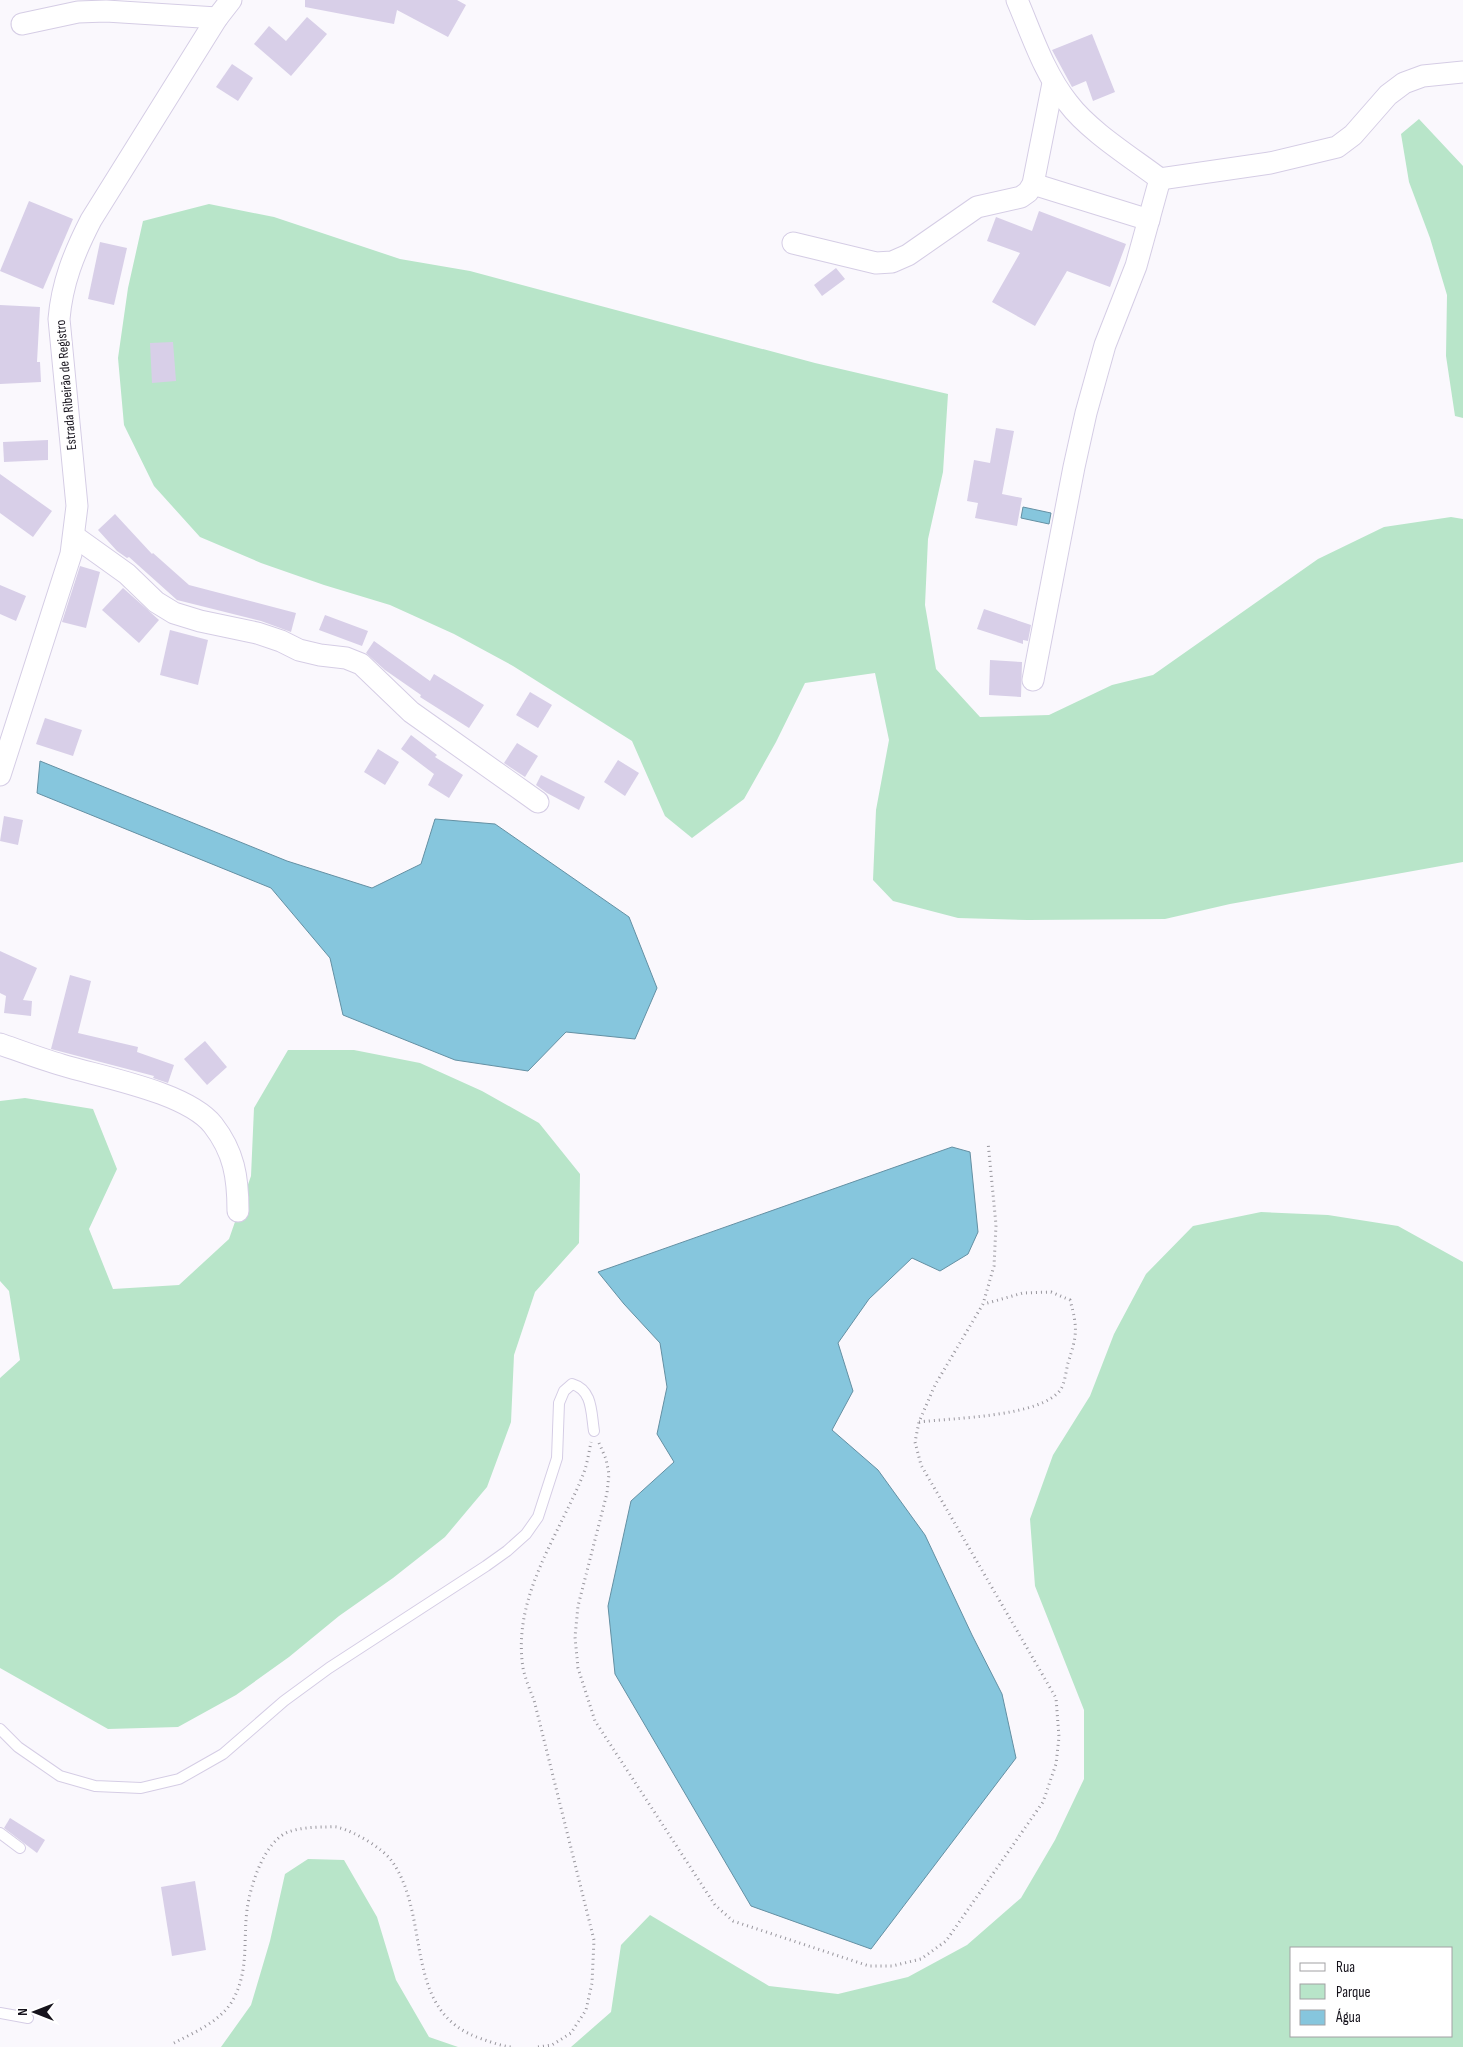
<svg xmlns="http://www.w3.org/2000/svg" width="1463" height="2047" font-family="'Sofia Sans Condensed',sans-serif">
<style>
.green{fill:#b8e5c9;fill-rule:evenodd}
.water{fill:#86c6dd;stroke:#6490a3}
.building{fill:#d8cfe8}
.lines{fill:none;stroke-linecap:round;stroke-linejoin:round}
.lane-casing{stroke:#d5cde5;stroke-width:12}
.street-casing{stroke:#d5cde5;stroke-width:23}
.path{stroke:#98969d;stroke-width:3;stroke-dasharray:1 4;stroke-linecap:butt}
.lane{stroke:#fff;stroke-width:10}
.street{stroke:#fff;stroke-width:21}
.labels{text-anchor:middle;dominant-baseline:central;stroke-width:4.5;stroke-linejoin:round;paint-order:stroke}
.street-label{font-size:14px;fill:#16131c;stroke:#fff}
</style>
<rect width="100%" height="100%" fill="#faf8fd"/>
<g class="green">
<polygon points="1419,119 1463,166 1463,418 1455,416 1446,356 1447,295 1430,238 1409,182 1401,134"/>
<polygon points="209,204 274,217 400,259 470,271 815,363 948,394 943,472 928,539 925,605 936,669 980,717 1049,715 1112,685 1153,675 1318,559 1384,527 1451,517 1463,519 1463,862 1230,904 1165,919 1028,920 958,918 893,901 873,880 876,810 889,740 875,673 805,683 776,742 744,799 692,838 665,816 632,741 513,666 454,634 390,605 324,585 261,563 200,537 154,486 124,425 118,358 128,288 143,221"/>
<polygon points="288,1050 354,1050 420,1063 482,1091 539,1123 580,1174 579,1243 535,1292 514,1355 511,1422 487,1487 445,1537 393,1578 339,1616 289,1657 236,1695 178,1727 108,1729 0,1668 0,1378 20,1360 9,1291 0,1281 0,1101 25,1098 93,1109 117,1169 89,1229 113,1289 179,1285 229,1239 251,1176 254,1108"/>
<path d="M1261,1212L1328,1215L1398,1226L1463,1262V2047H571L611,2012L621,1945L650,1915L769,1986L838,1994L908,1977L967,1945L1021,1898L1055,1840L1084,1779V1710L1035,1586L1030,1519L1053,1455L1090,1396L1114,1334L1146,1274L1193,1226ZM1292,1948H1452V2036H1292Z"/>
<polygon points="308,1859 344,1860 377,1917 396,1980 429,2037 458,2047 221,2047 251,2005 270,1941 285,1874"/>
</g>
<g class="water">
<polygon points="1023,507 1051,513 1049,524 1021,518"/>
<polygon points="40,761 287,861 372,888 421,864 435,819 495,824 629,917 657,988 635,1039 566,1032 528,1071 455,1060 343,1015 330,958 271,888 37,793"/>
<polygon points="952,1147 970,1152 978,1232 968,1254 940,1271 912,1258 869,1299 838,1343 853,1391 832,1430 878,1470 925,1535 972,1635 1002,1694 1016,1758 871,1949 751,1906 615,1674 608,1606 631,1501 674,1462 657,1434 667,1387 660,1343 624,1304 598,1272"/>
</g>
<g class="building">
<polygon points="305,0 457,0 466,5 448,37 397,10 394,24 305,7"/>
<polygon points="307,17 327,34 291,76 254,44 269,26 286,41"/>
<polygon points="1092,34 1115,92 1093,101 1086,81 1072,87 1052,50"/>
<polygon points="232,64 253,78 238,101 216,87"/>
<polygon points="29,201 73,219 43,289 0,271"/>
<polygon points="1039,211 1126,244 1110,287 1067,271 1035,326 992,302 1020,253 987,241 996,217 1032,231"/>
<polygon points="100,242 127,248 114,305 88,299"/>
<polygon points="836,268 845,279 822,296 814,285"/>
<polygon points="0,305 40,307 37,362 40,362 41,382 0,384"/>
<polygon points="173,342 176,381 152,383 150,343"/>
<polygon points="996,428 1014,431 1002,494 1022,498 1017,526 975,518 978,503 967,501 974,460 990,463"/>
<polygon points="48,440 48,460 4,462 3,442"/>
<polygon points="0,474 52,511 33,537 0,513"/>
<polygon points="115,514 152,554 153,553 189,585 296,613 291,632 261,621 177,600 129,557 127,558 117,551 98,530"/>
<polygon points="80,566 100,572 86,628 62,622"/>
<polygon points="0,585 26,596 16,621 0,614"/>
<polygon points="123,588 159,620 139,643 102,610"/>
<polygon points="984,609 1031,625 1028,641 1023,640 1023,644 977,629"/>
<polygon points="325,615 368,631 362,646 319,630"/>
<polygon points="170,630 208,640 198,685 160,675"/>
<polygon points="374,641 430,681 434,674 484,705 469,728 420,697 421,695 385,670 366,653"/>
<polygon points="990,660 1022,662 1021,697 989,695"/>
<polygon points="530,692 552,705 538,728 516,715"/>
<polygon points="45,718 82,730 73,756 36,744"/>
<polygon points="411,735 437,755 435,757 463,775 449,798 428,785 434,774 401,749"/>
<polygon points="517,743 538,756 525,777 504,763"/>
<polygon points="378,749 399,762 385,785 364,772"/>
<polygon points="618,760 639,773 625,796 604,782"/>
<polygon points="541,775 585,797 579,810 547,793 536,785"/>
<polygon points="4,816 23,820 18,845 0,841"/>
<polygon points="0,951 37,968 23,1000 32,1001 31,1016 4,1013 6,996 0,993"/>
<polygon points="70,975 91,981 78,1033 138,1047 137,1052 174,1065 168,1083 153,1078 154,1076 51,1049"/>
<polygon points="205,1041 227,1067 207,1085 184,1059"/>
<polygon points="10,1818 45,1840 37,1853 4,1828"/>
<polygon points="195,1881 206,1950 172,1956 161,1887"/>
</g>
<g class="lines">
<g class="lane-casing">
<g id="lane">
<path d="M0,1729L18,1747L60,1776L95,1786L141,1788L179,1779L223,1754L284,1701L329,1668L486,1566L507,1551L526,1534L538,1517L557,1458L559,1403L564,1391L572,1384C593,1390 591,1413 594,1431"/>
<polyline points="0,1833 20,1848"/>
<polyline points="0,2013 28,2018"/>
</g>
</g>
<g class="street-casing">
<g id="street">
<path d="M1017,0C1032,35 1044,73 1068,103C1089,131 1131,157 1160,179L1270,163L1337,147L1353,135L1388,95L1404,83L1423,76L1463,72"/>
<polyline points="22,24 78,12 106,11 217,18"/>
<polyline points="1033,184 1149,220"/>
<polyline points="793,243 876,263 892,262 908,255 977,207 1021,197 1028,192 1033,184 1053,83"/>
<polyline points="74,536 127,574 156,602 174,613 200,621 257,633 281,641 299,650 320,655 346,658 361,664 411,712 538,802"/>
<polyline points="1033,680 1074,467 1086,413 1105,345 1136,266 1160,179"/>
<path d="M0,775L71,554L77,506L59,319C62,283 74,253 91,220L217,18L231,0"/>
<path d="M0,1044C20,1051 41,1059 62,1065C101,1077 187,1092 213,1125C234,1152 238,1177 238,1211"/>
</g>
</g>
<g class="path">
<path d="M919,1422C951,1418 1043,1417 1061,1389C1065,1382 1066,1371 1068,1363C1077,1335 1078,1329 1070,1300L1051,1292L1023,1293L984,1304"/>
<polyline points="599,1443 606,1459 609,1474 607,1493 578,1606 575,1637 578,1668 595,1721 715,1905 733,1921 869,1966 892,1966 921,1959 946,1941 1043,1802 1056,1764 1059,1737 1056,1698 921,1465 915,1442 919,1422 935,1385 983,1304 994,1266 996,1225 988,1142"/>
<path d="M174,2043C195,2032 222,2021 234,1998C249,1968 243,1942 247,1910C250,1886 264,1842 288,1832C299,1828 314,1827 325,1827C330,1827 336,1826 340,1828C355,1832 382,1848 391,1860C433,1917 400,2012 482,2039C491,2042 501,2046 511,2047"/>
<path d="M538,2047L552,2045L571,2033L586,2010L592,1983L594,1940L534,1700C530,1690 525,1678 523,1668C512,1597 558,1537 583,1475C587,1465 589,1452 591,1442"/>
</g>
<use href="#lane" class="lane"/>
<use href="#street" class="street"/>
</g>
<g class="labels">
<g class="street-label">
<text transform="translate(66 385) rotate(-95)">Estrada Ribeirão de Registro</text>
</g>
</g>
<rect x="1290" y="1947" width="162" height="90" fill="#ffffff" stroke="#a2a1a4"/>
<rect x="1300" y="1963" width="25" height="8" fill="#ffffff" stroke="#a2a1a4"/>
<text x="1336" y="1972" font-size="15" fill="#16131c">Rua</text>
<rect x="1300" y="1984" width="25" height="15" fill="#b8e5c9" stroke="#a2a1a4"/>
<text x="1336" y="1997" font-size="15" fill="#16131c">Parque</text>
<rect x="1300" y="2010" width="25" height="15" fill="#86c6dd" stroke="#a2a1a4"/>
<text x="1336" y="2022" font-size="15" fill="#16131c">Água</text>
<g transform="translate(35 2012) rotate(270)" stroke="#ffffff" stroke-width="4" paint-order="stroke">
<path d="M0-4L9 19L0 12L-9 19Z" fill="#16131c"/>
<text y="-8" font-size="14" font-weight="bold" text-anchor="middle" fill="#16131c">N</text>
</g>
</svg>
